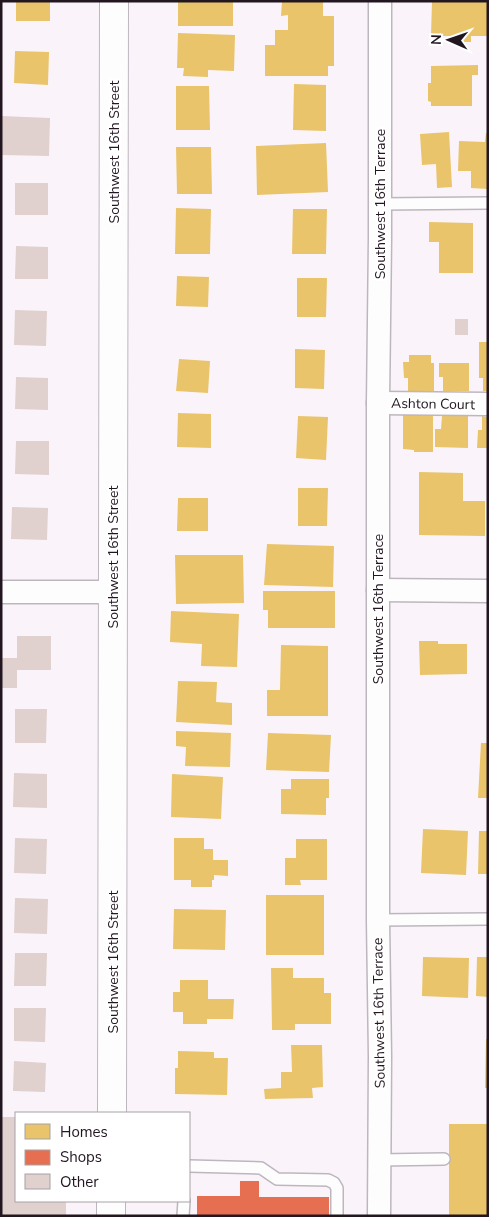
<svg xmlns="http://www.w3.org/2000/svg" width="489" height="1217" font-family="'Nunito Sans',sans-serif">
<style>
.homes{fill:#e9c46a}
.shops{fill:#e76f51}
.building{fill:#e0d0ce}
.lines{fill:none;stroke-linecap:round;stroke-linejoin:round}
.service-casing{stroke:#beb6be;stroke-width:14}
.minor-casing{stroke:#beb6be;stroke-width:25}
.tertiary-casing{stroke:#beb6be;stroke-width:30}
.service{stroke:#fefdfe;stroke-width:11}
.minor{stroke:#fefdfe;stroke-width:22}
.tertiary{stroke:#fefdfe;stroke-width:28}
.labels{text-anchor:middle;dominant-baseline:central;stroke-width:5;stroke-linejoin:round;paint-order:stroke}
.street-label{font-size:14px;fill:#221721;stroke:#fff}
</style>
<rect width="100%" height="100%" fill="#faf4fa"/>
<g class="homes">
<rect x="16" y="1" width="34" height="20"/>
<rect x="178" y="1" width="55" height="25"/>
<polygon points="282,1 323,1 323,16 334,16 334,66 328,66 328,76 265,76 265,45 275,45 275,30 288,30 288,15 281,16"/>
<polygon points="432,1 488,1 488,36 471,36 471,42 459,42 459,36 431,36"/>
<polygon points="178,33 235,35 234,71 208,70 208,77 183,76 184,68 177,68"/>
<polygon points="15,51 49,52 48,85 14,83"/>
<polygon points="478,65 478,75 472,75 472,106 431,106 431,102 428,101 428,83 431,83 431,66"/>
<polygon points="294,84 326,85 326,131 293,130"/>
<polygon points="176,86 209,86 210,130 176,130"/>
<polygon points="449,132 452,187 437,188 436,164 422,165 420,134"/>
<polygon points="486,133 488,133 488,189 471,188 471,171 458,171 459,141 485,142"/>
<polygon points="326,143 328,192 257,195 256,146"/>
<polygon points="176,147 211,147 212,194 177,194"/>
<polygon points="176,208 211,209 210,254 175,254"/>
<polygon points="293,209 327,209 326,254 292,254"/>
<polygon points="429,222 473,223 473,273 439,273 439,242 429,242"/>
<polygon points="177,276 209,277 208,307 176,306"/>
<polygon points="297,278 327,278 326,317 297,317"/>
<polygon points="479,342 488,342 488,391 483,391 483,378 479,378"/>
<polygon points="295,349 325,350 324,389 295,388"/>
<polygon points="409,355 431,355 431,363 434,363 434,391 408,391 408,378 404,378 403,362 409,362"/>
<polygon points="179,359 210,361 208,393 176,391"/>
<polygon points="439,363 469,363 469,391 443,391 443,377 439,377"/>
<polygon points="178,413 211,414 211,448 177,447"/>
<polygon points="403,415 433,415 433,452 414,452 414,450 403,449"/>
<polygon points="298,416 328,417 326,460 296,458"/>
<polygon points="442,416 468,416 468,448 435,447 435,429 441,429"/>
<polygon points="482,416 488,417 488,448 477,448 478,430 482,430"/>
<polygon points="419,472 463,473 463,501 485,501 485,536 419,535"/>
<polygon points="298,488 328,488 327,526 298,526"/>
<polygon points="178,498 208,498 208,531 177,531"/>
<polygon points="267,544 334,546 333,587 264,585"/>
<polygon points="175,555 243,555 244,603 176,604"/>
<polygon points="263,591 335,591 335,628 268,628 268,610 263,610"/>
<polygon points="171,611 239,614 237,667 201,666 202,644 170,642"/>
<polygon points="419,641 438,641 438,644 467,644 467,674 420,675"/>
<polygon points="281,645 328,646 328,716 267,716 267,690 280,690"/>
<polygon points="178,681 217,682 216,702 232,703 232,725 176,722"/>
<polygon points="176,731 231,733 230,767 185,766 186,747 176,746"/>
<polygon points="268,733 331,735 329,772 266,770"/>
<polygon points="481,743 488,743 488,798 478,798"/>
<polygon points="172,774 223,777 221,819 171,817"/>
<polygon points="291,779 329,779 329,798 326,798 326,815 281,814 281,789 291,789"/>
<polygon points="423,829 468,831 466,875 421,873"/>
<polygon points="479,831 488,831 488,874 478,874"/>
<polygon points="174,838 204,838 204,849 213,849 213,860 228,860 228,876 214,875 214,880 212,880 212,887 191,887 191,880 174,880"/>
<polygon points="296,839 327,839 327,880 300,880 301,885 285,885 285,858 296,858"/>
<rect x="266" y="895" width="58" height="60"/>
<polygon points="174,909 226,910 225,950 173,949"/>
<polygon points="423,957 469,958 468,998 422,996"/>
<polygon points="477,957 488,957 488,997 476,996"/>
<polygon points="271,968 293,968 293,978 324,978 324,993 331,993 331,1024 295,1024 295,1030 272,1030"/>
<polygon points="180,980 208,980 208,999 234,999 233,1019 207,1019 207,1024 183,1024 183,1012 173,1012 173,992 180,992"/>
<polygon points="486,1039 488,1039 488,1088 485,1088"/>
<polygon points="291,1045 322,1045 323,1087 312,1088 313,1098 265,1099 264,1089 281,1088 281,1072 292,1072"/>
<polygon points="178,1051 214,1052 214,1058 228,1058 227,1095 175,1094 175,1068 178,1068"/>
<rect x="449" y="1124" width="39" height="92"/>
</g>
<polygon class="shops" points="240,1181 259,1181 259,1197 329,1197 329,1216 197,1216 197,1196 240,1196"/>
<g class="building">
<polygon points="1,116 50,118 49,156 1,155"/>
<rect x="15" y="183" width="33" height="32"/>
<polygon points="16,246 48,247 48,279 15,279"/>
<polygon points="15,310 47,311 46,346 14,345"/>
<rect x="455" y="319" width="13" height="16"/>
<polygon points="16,377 48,378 48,410 15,409"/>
<polygon points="16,441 49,441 49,475 15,474"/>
<polygon points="12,507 48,508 47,540 11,539"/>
<polygon points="17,636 51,636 51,670 17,670 17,688 1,688 1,658 17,658"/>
<polygon points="15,709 47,709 46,743 15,743"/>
<polygon points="14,773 47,774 47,808 13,807"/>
<polygon points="15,838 47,839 46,874 14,873"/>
<polygon points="15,898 48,899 47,934 14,933"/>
<polygon points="15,953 47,953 46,986 14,986"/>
<polygon points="14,1008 46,1008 45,1042 14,1041"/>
<polygon points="14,1061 46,1063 45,1092 13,1091"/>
<polygon points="1,1117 16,1117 16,1201 66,1201 66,1216 1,1216"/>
</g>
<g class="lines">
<g class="service-casing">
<g id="service">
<polyline points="380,204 488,203"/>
<polyline points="378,920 488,919"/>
<polyline points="379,1160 444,1159"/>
<polyline points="189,1166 261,1168 277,1179 328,1180 334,1183 337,1188 337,1216"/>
<polyline points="183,1216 184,1201"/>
</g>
</g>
<g class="minor-casing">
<g id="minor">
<polyline points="378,403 488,404"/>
<polyline points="378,590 488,591"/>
<polyline points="1,592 113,592"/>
<polyline points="379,1216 380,1056 378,920 378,403 380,239 380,1"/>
</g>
</g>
<g class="tertiary-casing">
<g id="tertiary">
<polyline points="112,1113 114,1"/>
<polyline points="111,1216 111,1201"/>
</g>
</g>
<use href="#service" class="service"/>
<use href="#minor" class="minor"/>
<use href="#tertiary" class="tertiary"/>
</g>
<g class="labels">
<g class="street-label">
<text transform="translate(114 152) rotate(-90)">Southwest 16th Street</text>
<text transform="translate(380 204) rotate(-90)">Southwest 16th Terrace</text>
<text transform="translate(433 404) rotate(1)">Ashton Court</text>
<text transform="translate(113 557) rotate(-90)">Southwest 16th Street</text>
<text transform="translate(378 609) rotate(-90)">Southwest 16th Terrace</text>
<text transform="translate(113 962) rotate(-90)">Southwest 16th Street</text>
<text transform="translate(379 1013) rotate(-91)">Southwest 16th Terrace</text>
</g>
</g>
<rect width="489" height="1217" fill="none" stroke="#221721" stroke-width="5"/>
<rect x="15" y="1112" width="175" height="90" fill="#ffffff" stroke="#a7a2a6"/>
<rect x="25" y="1124" width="25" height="15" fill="#e9c46a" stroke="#a7a2a6"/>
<text x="60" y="1137" font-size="15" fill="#221721">Homes</text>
<rect x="25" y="1150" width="25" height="15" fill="#e76f51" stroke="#a7a2a6"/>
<text x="60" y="1162" font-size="15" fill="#221721">Shops</text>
<rect x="25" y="1174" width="25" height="15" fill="#e0d0ce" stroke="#a7a2a6"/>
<text x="60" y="1187" font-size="15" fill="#221721">Other</text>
<g transform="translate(449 40) rotate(272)" stroke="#ffffff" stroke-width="4" paint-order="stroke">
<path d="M0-4L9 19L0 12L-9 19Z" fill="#221721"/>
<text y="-8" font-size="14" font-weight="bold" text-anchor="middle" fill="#221721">N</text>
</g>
</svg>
